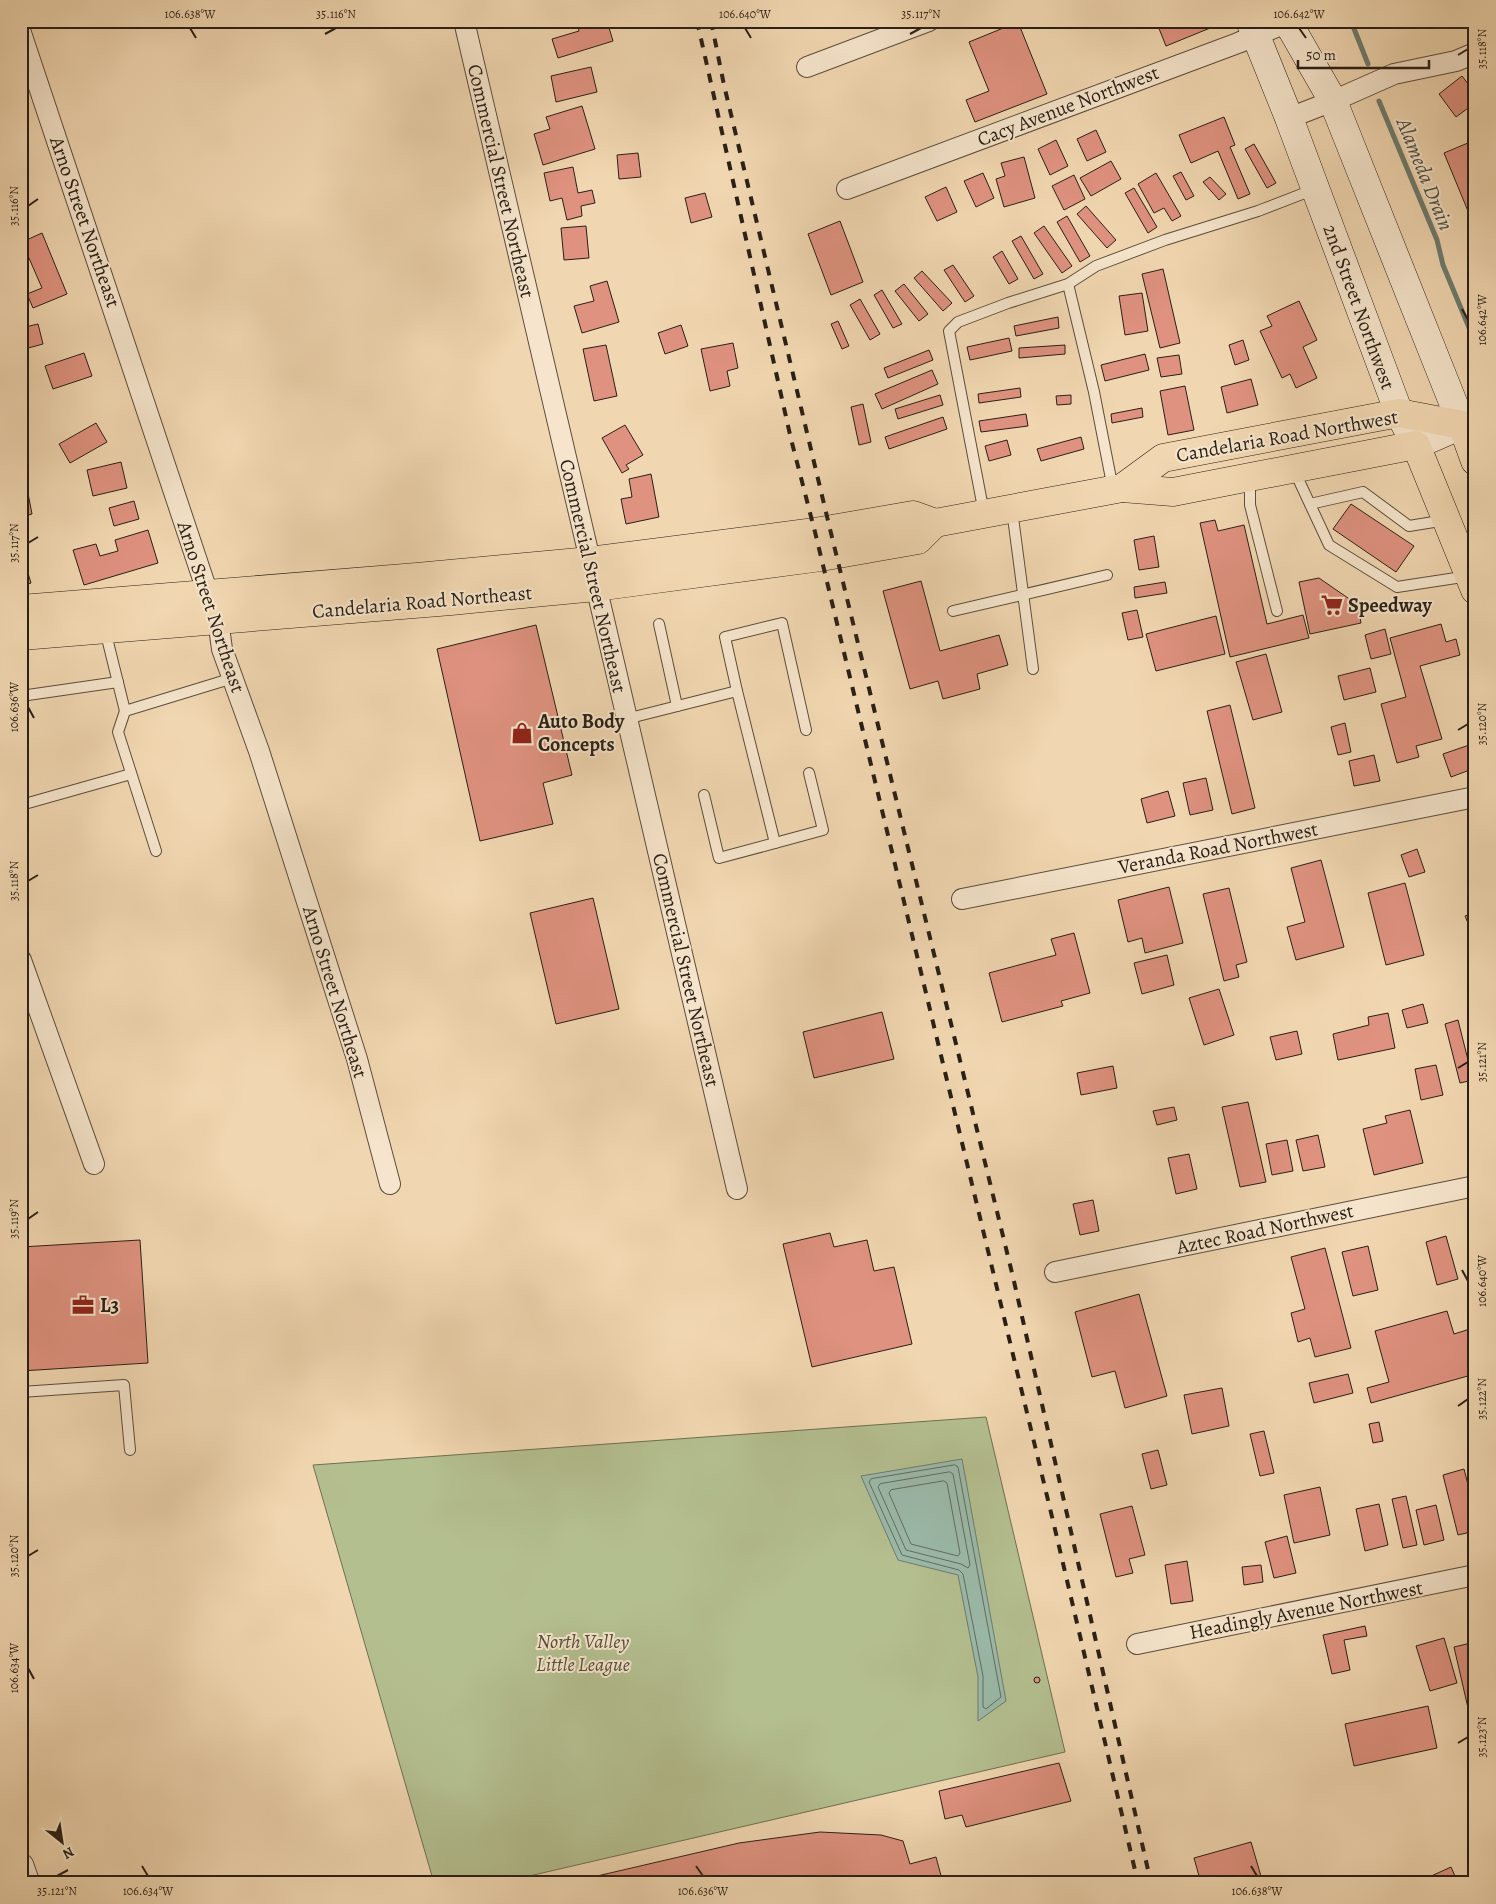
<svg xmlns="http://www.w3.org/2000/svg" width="1496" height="1904" font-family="Alegreya,serif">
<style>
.green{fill:#b4bf90;stroke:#6e6f53}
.water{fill:#9bbaaa;stroke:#6d7c6f}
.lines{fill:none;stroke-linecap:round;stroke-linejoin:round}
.shore{stroke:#626c60;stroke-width:1}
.stream{stroke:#6d7c6f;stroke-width:5}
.building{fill:#df9280;stroke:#291f16}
.service-casing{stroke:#5b4d3d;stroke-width:12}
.minor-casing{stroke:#5b4d3d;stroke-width:22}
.tertiary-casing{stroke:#5b4d3d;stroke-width:27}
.secondary-casing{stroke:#291f16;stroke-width:29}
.primary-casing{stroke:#291f16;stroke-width:29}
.service{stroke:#f6e5cc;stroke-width:10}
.minor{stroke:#f6e5cc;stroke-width:20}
.tertiary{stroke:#f6e5cc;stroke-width:25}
.secondary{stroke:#f6e5cc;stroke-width:28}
.primary{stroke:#f1d7b1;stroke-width:28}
.rail{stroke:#291f16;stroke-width:4;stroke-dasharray:9 9;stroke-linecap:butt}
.ticks{fill:none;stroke:#291f16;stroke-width:2}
.labels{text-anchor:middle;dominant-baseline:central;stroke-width:4;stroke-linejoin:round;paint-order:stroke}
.street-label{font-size:20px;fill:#291f16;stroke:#f6e5cc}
.poi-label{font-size:20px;font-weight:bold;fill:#291f16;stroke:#f6e5cc;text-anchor:start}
.park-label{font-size:20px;font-style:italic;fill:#534f3b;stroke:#f6e5cc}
.water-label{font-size:21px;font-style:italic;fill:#4b4e42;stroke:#f6e5cc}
.neatline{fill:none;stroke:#291f16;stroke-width:2}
.ticks-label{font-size:12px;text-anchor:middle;fill:#291f16}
</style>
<rect width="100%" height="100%" fill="#f1d7b1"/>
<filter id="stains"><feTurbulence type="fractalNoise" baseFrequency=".004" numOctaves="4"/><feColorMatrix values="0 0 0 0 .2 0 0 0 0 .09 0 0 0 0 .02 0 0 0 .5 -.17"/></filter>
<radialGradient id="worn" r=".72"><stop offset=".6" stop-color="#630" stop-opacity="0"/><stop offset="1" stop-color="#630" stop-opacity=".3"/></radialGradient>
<polygon class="green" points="986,1417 1065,1752 499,1883 434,1883 313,1465"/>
<polygon class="water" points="962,1459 1006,1701 978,1721 978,1677 958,1575 898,1560 861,1476"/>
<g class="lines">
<g class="shore">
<polygon points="955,1465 958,1467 1001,1697 986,1709 983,1707 983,1676 963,1574 959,1570 902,1555 869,1482 871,1479"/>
<polygon points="950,1472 953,1474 970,1565 968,1568 961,1564 906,1550 878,1487 880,1484"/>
<polygon points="944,1481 947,1483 960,1553 958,1556 911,1544 889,1493 891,1490"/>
</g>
<g class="stream">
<polyline points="1351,21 1368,64"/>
<polyline points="1379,101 1437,240 1443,265 1475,342"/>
</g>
</g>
<g class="building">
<polygon points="581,21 607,21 613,41 558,58 552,39 579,31 577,23"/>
<polygon points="1156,21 1219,21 1220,24 1166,46"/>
<polygon points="1018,22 1047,94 975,122 966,100 989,91 969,42"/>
<polygon points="591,67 597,92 556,102 551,76"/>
<polygon points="1462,76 1475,93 1475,103 1456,117 1439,94"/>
<polygon points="582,106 595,149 543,165 534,134 550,129 546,117"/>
<polygon points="1224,117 1235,145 1230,147 1250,194 1238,199 1218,151 1191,163 1179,135"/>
<polygon points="1096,130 1106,152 1087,161 1077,139"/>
<polygon points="1056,140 1068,166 1050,175 1038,149"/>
<polygon points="1475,140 1475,228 1444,153"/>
<polygon points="1254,144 1276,183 1267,188 1245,149"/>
<polygon points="638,153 641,177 619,179 617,155"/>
<polygon points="1024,157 1035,198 1004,207 996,179 1005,176 1001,163"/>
<polygon points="1111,161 1121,179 1091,196 1080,178"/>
<polygon points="573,167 578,193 592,190 595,203 581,206 582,216 567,220 562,198 550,201 544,173"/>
<polygon points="1181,172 1194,196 1186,200 1173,176"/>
<polygon points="983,173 994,198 976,207 964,181"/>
<polygon points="1156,173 1181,216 1172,221 1164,208 1154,213 1138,184"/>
<polygon points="1074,175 1085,199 1064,210 1052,186"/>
<polygon points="1210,177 1226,194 1219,200 1203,182"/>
<polygon points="946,187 957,212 937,221 925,197"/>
<polygon points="1134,188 1157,227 1148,233 1125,193"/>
<polygon points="705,193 712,217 691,223 685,198"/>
<polygon points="1086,206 1116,240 1107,248 1077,214"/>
<polygon points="1067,216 1090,256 1080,262 1057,222"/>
<polygon points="840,221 863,282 831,295 808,234"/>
<polygon points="586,226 589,258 564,260 561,228"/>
<polygon points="1044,226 1072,266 1062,273 1034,233"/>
<polygon points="42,233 67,294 33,308 27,294 42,288 22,242"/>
<polygon points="1021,236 1043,274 1034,279 1012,241"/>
<polygon points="1002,251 1018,279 1009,284 993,257"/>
<polygon points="953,265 974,296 965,302 944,270"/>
<polygon points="1163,269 1180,343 1160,348 1142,274"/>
<polygon points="922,271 952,303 943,311 914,278"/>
<polygon points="607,281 619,322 582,333 574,306 594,301 590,286"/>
<polygon points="904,284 928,314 919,321 895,291"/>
<polygon points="882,290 902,324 893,328 874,295"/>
<polygon points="1142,293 1148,331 1125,335 1119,296"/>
<polygon points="860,299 880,334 870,340 850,305"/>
<polygon points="1299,301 1317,340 1303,347 1317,378 1296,388 1290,374 1282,378 1260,331 1272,326 1267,316"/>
<polygon points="1058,317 1059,328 1016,336 1014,326"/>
<polygon points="838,321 849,346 842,349 831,324"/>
<polygon points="38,324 43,344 21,350 21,328"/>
<polygon points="681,325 688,346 665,354 658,333"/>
<polygon points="1009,338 1012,351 970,360 967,347"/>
<polygon points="1243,340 1249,360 1235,365 1229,345"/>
<polygon points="733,343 738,368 727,371 730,386 710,391 701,349"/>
<polygon points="606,345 617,396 594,401 583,349"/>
<polygon points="1065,345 1065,354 1019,358 1019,348"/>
<polygon points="929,350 933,360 888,378 884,368"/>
<polygon points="84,353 92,376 53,389 45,366"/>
<polygon points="1145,354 1149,370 1105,381 1101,365"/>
<polygon points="1179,355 1182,374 1161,377 1157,358"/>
<polygon points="932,370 938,384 882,409 875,394"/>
<polygon points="1251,379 1258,405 1227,413 1221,387"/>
<polygon points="1185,386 1194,430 1168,435 1160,391"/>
<polygon points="1020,388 1021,397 979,403 978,394"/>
<polygon points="940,395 943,405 898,419 895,409"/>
<polygon points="1071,395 1071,404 1057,405 1056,396"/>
<polygon points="863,404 871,442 859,445 851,407"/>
<polygon points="1142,408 1143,417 1112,423 1111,414"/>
<polygon points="1026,414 1028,426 981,432 979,421"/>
<polygon points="943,417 947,429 889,449 885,437"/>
<polygon points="96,423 107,442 70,463 59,444"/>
<polygon points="625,425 643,455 626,465 629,469 622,473 602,438"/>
<polygon points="1081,437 1084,449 1041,461 1037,449"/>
<polygon points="1007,440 1011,455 989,461 985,446"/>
<polygon points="121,462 127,488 93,496 87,470"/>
<polygon points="651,474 659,517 626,524 621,499 632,497 629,479"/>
<polygon points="26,483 32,514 21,517 21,484"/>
<polygon points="134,501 139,519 114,526 109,508"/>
<polygon points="1351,504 1414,546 1396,572 1333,529"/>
<polygon points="1215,520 1218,531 1244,525 1267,624 1303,615 1309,638 1230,657 1200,523"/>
<polygon points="148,530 158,563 84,585 73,550 96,544 100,556 118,551 115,540"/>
<polygon points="1154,536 1159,567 1139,570 1134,540"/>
<polygon points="21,550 31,583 21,586"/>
<polygon points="1319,578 1358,605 1361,623 1310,634 1299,582"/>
<polygon points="921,581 940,651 999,635 1008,665 977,674 980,689 943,699 938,681 910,689 883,591"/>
<polygon points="1165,582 1167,593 1135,598 1134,587"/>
<polygon points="1137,610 1143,637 1128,640 1122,613"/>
<polygon points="1216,616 1225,654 1156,671 1146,634"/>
<polygon points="1441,624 1446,642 1456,639 1460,655 1420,666 1442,739 1416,746 1419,757 1397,763 1381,704 1406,697 1390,638"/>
<polygon points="536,625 572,775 543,783 553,824 480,841 437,649"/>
<polygon points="1385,629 1391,654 1371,659 1365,635"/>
<polygon points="1266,654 1282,712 1253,720 1236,662"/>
<polygon points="1370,668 1376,692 1344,700 1338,676"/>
<polygon points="1230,705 1255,808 1232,814 1207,711"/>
<polygon points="1345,723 1351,752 1338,755 1331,727"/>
<polygon points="1475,743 1475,768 1451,777 1443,754"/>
<polygon points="1374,755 1380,781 1354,786 1349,761"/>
<polygon points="1206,778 1213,810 1190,815 1183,783"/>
<polygon points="1168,791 1175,816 1147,823 1141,799"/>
<polygon points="1417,849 1425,872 1409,877 1401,855"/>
<polygon points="1321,860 1344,947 1296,960 1287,927 1305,922 1291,868"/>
<polygon points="1405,883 1424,955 1386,965 1368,893"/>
<polygon points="1169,887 1183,943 1145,953 1142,938 1128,942 1118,900"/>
<polygon points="1229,888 1247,962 1236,965 1239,977 1224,981 1203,894"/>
<polygon points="593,898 619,1009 556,1024 530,913"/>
<polygon points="1475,912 1475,939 1465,916"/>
<polygon points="1074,933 1090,993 1061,1001 1063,1006 1002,1022 989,973 1056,955 1051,939"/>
<polygon points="1167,955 1174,985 1142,994 1134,963"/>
<polygon points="1219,989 1234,1035 1204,1045 1189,998"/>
<polygon points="1423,1004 1428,1023 1407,1028 1402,1010"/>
<polygon points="882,1012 894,1059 814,1078 803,1032"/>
<polygon points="1388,1013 1395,1048 1338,1060 1333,1034 1369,1025 1368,1017"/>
<polygon points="1458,1020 1473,1080 1460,1083 1445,1024"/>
<polygon points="1297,1031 1302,1054 1276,1060 1270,1037"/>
<polygon points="1436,1065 1443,1095 1421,1100 1415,1069"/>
<polygon points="1113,1066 1117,1088 1081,1095 1077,1073"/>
<polygon points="1248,1102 1266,1182 1240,1187 1222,1107"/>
<polygon points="1174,1107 1177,1120 1157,1125 1153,1111"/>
<polygon points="1410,1110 1423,1163 1374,1175 1363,1129 1387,1123 1385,1116"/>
<polygon points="1318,1135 1325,1167 1303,1171 1296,1140"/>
<polygon points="1287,1140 1293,1171 1272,1175 1266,1144"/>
<polygon points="1189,1154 1197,1189 1176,1194 1168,1158"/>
<polygon points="1093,1200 1099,1231 1080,1235 1073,1204"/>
<polygon points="830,1233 834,1247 867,1240 874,1271 894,1267 912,1344 812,1367 783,1244"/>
<polygon points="1446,1236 1458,1279 1437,1285 1426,1242"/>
<polygon points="140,1240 148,1363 21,1371 21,1247"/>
<polygon points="1368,1246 1378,1290 1353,1296 1342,1252"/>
<polygon points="1325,1248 1351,1348 1315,1357 1310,1338 1298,1342 1291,1313 1305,1309 1291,1257"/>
<polygon points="1139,1294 1167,1396 1125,1408 1115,1371 1092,1377 1075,1312"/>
<polygon points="1447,1311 1454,1334 1473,1328 1475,1334 1475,1374 1371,1403 1367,1388 1389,1382 1375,1331"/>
<polygon points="1348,1374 1353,1393 1314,1403 1309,1383"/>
<polygon points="1222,1388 1229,1426 1192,1434 1184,1395"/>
<polygon points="1379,1422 1383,1441 1373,1443 1369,1424"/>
<polygon points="1264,1431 1274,1473 1260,1476 1250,1434"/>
<polygon points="1158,1450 1167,1485 1151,1489 1142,1454"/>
<polygon points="1464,1469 1475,1512 1475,1531 1458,1535 1443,1475"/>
<polygon points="1320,1487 1330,1535 1294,1543 1284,1495"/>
<polygon points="1406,1496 1417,1545 1403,1548 1392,1499"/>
<polygon points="1379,1504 1388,1545 1365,1551 1356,1509"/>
<polygon points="1436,1505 1444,1540 1424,1545 1416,1510"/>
<polygon points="1132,1506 1145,1555 1129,1559 1133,1573 1116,1577 1100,1514"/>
<polygon points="1287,1536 1296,1573 1274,1578 1265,1542"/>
<polygon points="1187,1561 1193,1601 1171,1604 1165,1565"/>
<polygon points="1261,1565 1263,1582 1244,1585 1242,1567"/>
<polygon points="1365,1626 1367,1636 1344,1640 1350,1670 1332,1674 1323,1635"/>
<polygon points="1444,1638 1457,1683 1430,1691 1416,1646"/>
<polygon points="1475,1642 1475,1706 1468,1708 1454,1647"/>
<circle cx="1037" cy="1680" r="3"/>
<polygon points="1428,1706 1437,1748 1354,1766 1345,1724"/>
<polygon points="1059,1763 1071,1801 966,1827 962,1815 945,1819 939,1791"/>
<polygon points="820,1832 881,1835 903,1841 910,1864 936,1857 943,1883 567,1883 739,1843"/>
<polygon points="1251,1842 1263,1883 1201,1883 1194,1858"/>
<polygon points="1451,1867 1458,1883 1416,1883"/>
</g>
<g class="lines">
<g class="service-casing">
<g id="service">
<polyline points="1068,284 1094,392 1113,489"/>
<polyline points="1294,470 1329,545 1397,587 1469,576"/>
<polyline points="1250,478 1250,505 1277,611"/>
<polyline points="1310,504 1363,492 1409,526 1446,520"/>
<polyline points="1012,510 1033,669"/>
<polyline points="984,513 949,331 958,322 1008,303 1068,284 1096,266 1165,240 1258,211 1315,189"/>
<polyline points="953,611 1107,575"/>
<polyline points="659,624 677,706"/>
<polyline points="105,630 125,711 233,678"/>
<polyline points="737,691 725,637 782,623 806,730"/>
<polyline points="21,696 118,682"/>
<polyline points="125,711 118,732 156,851"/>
<polyline points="626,719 737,691 775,843 719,858 704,795"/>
<polyline points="21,805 131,774"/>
<polyline points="775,843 823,830 809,773"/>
<polyline points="21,1392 124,1385 130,1450"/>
</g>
</g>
<g class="minor-casing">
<g id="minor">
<polyline points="464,21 737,1189"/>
<polyline points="21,33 208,594 218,620 222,649 259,751 357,1059 390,1184"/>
<polyline points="807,67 929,21"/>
<polyline points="1289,118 1333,101 1394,74 1456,61 1475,53"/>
<polyline points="847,189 1238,43 1288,22"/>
<polyline points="962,899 1475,797"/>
<polyline points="21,960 94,1164"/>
<polyline points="1055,1272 1475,1186"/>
<polyline points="1137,1644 1475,1575"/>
</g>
</g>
<g class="tertiary-casing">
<polyline id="tertiary" points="21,1866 27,1883"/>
</g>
<g class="secondary-casing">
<g id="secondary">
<polyline points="1250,21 1289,118 1399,413 1416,445 1462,425 1474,422"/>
<polyline points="1287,21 1333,101 1462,425"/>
</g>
</g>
<g class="primary-casing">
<g id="primary">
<polyline points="1122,488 1163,458 1399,413 1462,425 1475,461"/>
<polyline points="21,609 417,577 590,561 815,532 913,515 935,523 1122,488 1173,492 1416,445 1475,590"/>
<polyline points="21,636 451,601 596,587 821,557 918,540 935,523"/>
</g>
</g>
<use href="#service" class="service"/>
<use href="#minor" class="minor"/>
<use href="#tertiary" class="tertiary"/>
<use href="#secondary" class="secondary"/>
<use href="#primary" class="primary"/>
<g class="rail">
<polyline points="697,21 791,439 815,532 1054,1525 1138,1883"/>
<polyline points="711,21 724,85 830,529 1013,1277 1151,1883"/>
</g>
</g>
<path class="ticks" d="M190,28L196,38M745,28L751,38M1299,28L1306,38M325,34L336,28M910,34L921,28M1458,55L1468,49M28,206L38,199M1462,309L1468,320M28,543L38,537M28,707L34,718M1458,730L1468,724M28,881L38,875M1458,1068L1468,1062M28,1219L38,1212M1462,1270L1468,1281M1458,1406L1468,1399M28,1556L38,1550M28,1668L34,1679M1458,1743L1468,1737M142,1866L148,1876M696,1866L703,1876M1251,1866L1257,1876M57,1876L68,1870"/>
<defs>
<g id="supermarket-bare" transform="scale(1.725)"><path d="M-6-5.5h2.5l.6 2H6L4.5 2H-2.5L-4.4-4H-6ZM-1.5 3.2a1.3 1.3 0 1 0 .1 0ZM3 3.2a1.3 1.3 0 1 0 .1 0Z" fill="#8f2418" stroke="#f6e5cc" stroke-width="2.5" paint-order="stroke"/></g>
<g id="shop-bare" transform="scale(1.725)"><path d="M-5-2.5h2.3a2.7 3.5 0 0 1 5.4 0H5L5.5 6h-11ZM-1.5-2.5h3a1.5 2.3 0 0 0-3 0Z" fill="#8f2418" stroke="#f6e5cc" stroke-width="2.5" paint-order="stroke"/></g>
<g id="office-bare" transform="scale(1.725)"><path d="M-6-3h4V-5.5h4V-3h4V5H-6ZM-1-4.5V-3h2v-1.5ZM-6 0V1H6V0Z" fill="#8f2418" stroke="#f6e5cc" stroke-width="2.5" paint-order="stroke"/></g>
</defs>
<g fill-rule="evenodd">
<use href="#supermarket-bare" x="1332" y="605"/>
<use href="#shop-bare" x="522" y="733"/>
<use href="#office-bare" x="83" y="1305"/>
</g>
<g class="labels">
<g class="street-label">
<text transform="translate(1068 106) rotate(-21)">Cacy Avenue Northwest</text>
<text transform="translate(501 181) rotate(77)">Commercial Street Northeast</text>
<text transform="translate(85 222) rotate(71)">Arno Street Northeast</text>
<text transform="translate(1359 307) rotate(70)">2nd Street Northwest</text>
<text transform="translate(1287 436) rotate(-10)">Candelaria Road Northwest</text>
<text transform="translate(593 576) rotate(77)">Commercial Street Northeast</text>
<text transform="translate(422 602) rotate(-5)">Candelaria Road Northeast</text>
<text transform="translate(211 607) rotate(72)">Arno Street Northeast</text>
<text transform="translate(1218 848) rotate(-11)">Veranda Road Northwest</text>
<text transform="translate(686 970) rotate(77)">Commercial Street Northeast</text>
<text transform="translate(335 992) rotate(73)">Arno Street Northeast</text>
<text transform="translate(1265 1229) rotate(-12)">Aztec Road Northwest</text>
<text transform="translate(1306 1610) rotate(-11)">Headingly Avenue Northwest</text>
</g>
<g class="poi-label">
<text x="1348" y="605">Speedway</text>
<text x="538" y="721">Auto Body<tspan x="538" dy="23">Concepts</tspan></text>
<text x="100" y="1305">L3</text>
</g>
<g class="park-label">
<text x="583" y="1641">North Valley<tspan x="583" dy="23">Little League</tspan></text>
</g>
<g class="water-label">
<text transform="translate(1425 174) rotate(68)">Alameda Drain</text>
</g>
</g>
<rect width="1496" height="1904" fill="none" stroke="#f1d7b1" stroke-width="55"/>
<g transform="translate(62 1842) rotate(150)" stroke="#f6e5cc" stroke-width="4" paint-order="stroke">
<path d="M0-4L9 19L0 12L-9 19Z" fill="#291f16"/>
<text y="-8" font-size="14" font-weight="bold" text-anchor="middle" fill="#291f16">N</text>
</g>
<path d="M1298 60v8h131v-8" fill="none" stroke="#291f16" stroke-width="2.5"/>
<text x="1306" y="60" font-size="15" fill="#291f16" stroke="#f6e5cc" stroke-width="4" paint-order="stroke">50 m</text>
<rect x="28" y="28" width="1440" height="1848" class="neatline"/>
<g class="ticks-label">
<text x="190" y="18">106.638°W</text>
<text x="336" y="18">35.116°N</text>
<text x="745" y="18">106.640°W</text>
<text x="921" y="18">35.117°N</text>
<text x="1299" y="18">106.642°W</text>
<text transform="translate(1482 49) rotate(-90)" y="4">35.118°N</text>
<text transform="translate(14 206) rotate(-90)" y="4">35.116°N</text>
<text transform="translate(1482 320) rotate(-90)" y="4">106.642°W</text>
<text transform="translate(14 543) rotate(-90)" y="4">35.117°N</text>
<text transform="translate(14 707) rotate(-90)" y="4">106.636°W</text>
<text transform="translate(1482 724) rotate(-90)" y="4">35.120°N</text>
<text transform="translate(14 881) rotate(-90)" y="4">35.118°N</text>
<text transform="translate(1482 1062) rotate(-90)" y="4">35.121°N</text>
<text transform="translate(14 1219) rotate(-90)" y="4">35.119°N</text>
<text transform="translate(1482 1281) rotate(-90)" y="4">106.640°W</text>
<text transform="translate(1482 1399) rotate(-90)" y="4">35.122°N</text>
<text transform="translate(14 1556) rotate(-90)" y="4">35.120°N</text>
<text transform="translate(14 1668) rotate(-90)" y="4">106.634°W</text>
<text transform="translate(1482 1737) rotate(-90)" y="4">35.123°N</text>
<text x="57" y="1895">35.121°N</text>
<text x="148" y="1895">106.634°W</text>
<text x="703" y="1895">106.636°W</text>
<text x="1257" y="1895">106.638°W</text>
</g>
<rect width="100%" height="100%" filter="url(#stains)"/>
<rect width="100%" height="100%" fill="url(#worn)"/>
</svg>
